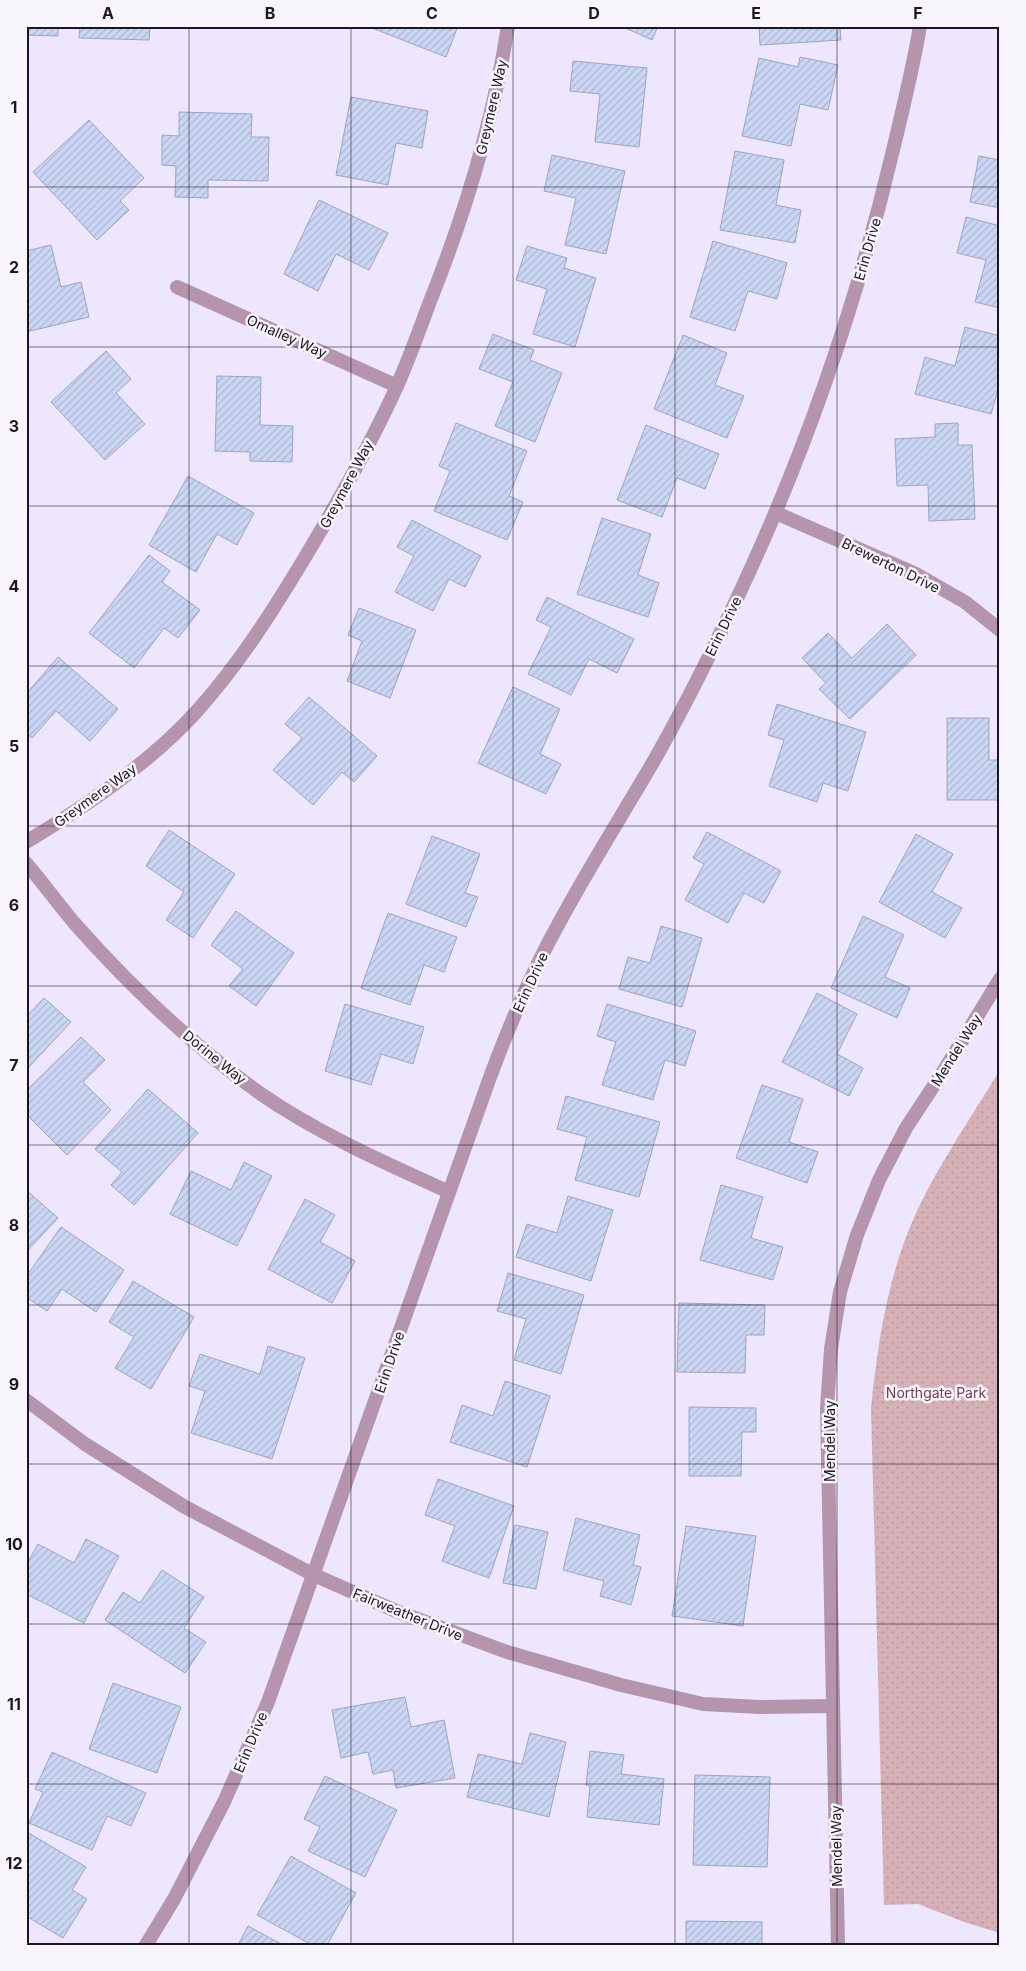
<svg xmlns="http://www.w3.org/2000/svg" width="1026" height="1971" font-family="Inter,sans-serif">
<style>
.park{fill:url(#park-dots)}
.building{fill:url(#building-hatch);stroke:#9aa5c1}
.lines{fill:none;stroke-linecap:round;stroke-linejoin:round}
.minor{stroke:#b495ad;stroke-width:14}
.grid{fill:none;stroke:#1b1621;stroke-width:1;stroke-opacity:0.55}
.labels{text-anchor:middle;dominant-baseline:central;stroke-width:5;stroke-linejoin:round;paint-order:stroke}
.street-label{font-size:14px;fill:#1b1621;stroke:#f8f6fc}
.park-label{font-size:14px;fill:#773e4a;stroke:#f8f6fc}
.neatline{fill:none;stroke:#1b1621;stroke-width:2}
.grid-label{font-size:16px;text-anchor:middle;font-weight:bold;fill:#1b1621}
</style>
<defs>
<pattern id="park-dots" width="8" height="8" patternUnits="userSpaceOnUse" patternTransform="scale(1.25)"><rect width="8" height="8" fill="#d5b1b7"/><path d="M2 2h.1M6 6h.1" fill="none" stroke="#b6989d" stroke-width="1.8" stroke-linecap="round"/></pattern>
<pattern id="building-hatch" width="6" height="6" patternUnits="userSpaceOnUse" patternTransform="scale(1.25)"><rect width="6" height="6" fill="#cad6f4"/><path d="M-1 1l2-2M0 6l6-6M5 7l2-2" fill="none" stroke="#adb7d1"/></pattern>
</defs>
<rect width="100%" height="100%" fill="#eee5fe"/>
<path class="park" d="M1000,1070V1933L964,1922L918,1904L884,1905L871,1408C878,1341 888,1273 917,1211C940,1162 972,1116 1000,1070Z"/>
<g class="building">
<polygon points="26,26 58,26 58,36 26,35"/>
<polygon points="80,26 150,26 149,40 79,38"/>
<polygon points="367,26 458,26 446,57"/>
<polygon points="621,26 658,26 652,40"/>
<polygon points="759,26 840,26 841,40 760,45"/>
<polygon points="800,57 838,65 828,110 800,104 791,146 742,136 759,58 798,67"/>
<polygon points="573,61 647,68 639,147 595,142 600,94 570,91"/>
<polygon points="351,97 428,111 422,148 396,143 388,185 336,175"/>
<polygon points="179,112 252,114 251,137 269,137 268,181 208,180 208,198 175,197 176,166 162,165 162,135 179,136"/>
<polygon points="89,120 144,178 120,201 129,210 97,240 33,172"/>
<polygon points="735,151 784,160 776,205 801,210 795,243 720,230"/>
<polygon points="552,155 625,171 606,254 565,245 576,198 544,191"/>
<polygon points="979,156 1000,160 1000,208 970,202"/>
<polygon points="319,200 388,233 369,270 336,254 318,291 284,274"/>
<polygon points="966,217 1000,226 1000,308 975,302 986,260 957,253"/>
<polygon points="713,241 787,263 777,299 748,291 735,331 690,317"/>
<polygon points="51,245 61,287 81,282 89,317 26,332 26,251"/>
<polygon points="527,246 567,258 564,268 596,278 575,347 533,334 547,289 516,280"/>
<polygon points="965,327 1000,336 1000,383 991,414 915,394 925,357 955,366"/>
<polygon points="493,334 534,350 530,360 562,373 535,442 495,426 513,382 479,369"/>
<polygon points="683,335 727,353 715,385 744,396 727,438 654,409"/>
<polygon points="106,351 131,379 116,393 145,424 105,460 51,402"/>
<polygon points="217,376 261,377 260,425 293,426 292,462 250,461 250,452 215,451"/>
<polygon points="456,423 527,451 509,496 523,502 507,540 434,511 450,471 439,466"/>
<polygon points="958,423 958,445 972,445 975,519 929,521 928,485 897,486 895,439 935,437 935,424"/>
<polygon points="646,425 719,454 705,489 677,478 662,517 617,500"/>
<polygon points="188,476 254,513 237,545 217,534 196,572 149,545"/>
<polygon points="602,518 651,534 638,575 659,583 648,617 577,594"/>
<polygon points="412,520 481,556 465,587 449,579 433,611 395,592 414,556 397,547"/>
<polygon points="149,555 170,571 162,582 200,610 178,638 164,628 134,668 89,633"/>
<polygon points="547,597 634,639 617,673 589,659 571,695 528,674 551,627 536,620"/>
<polygon points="359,608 416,630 390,698 347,681 362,641 348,635"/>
<polygon points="887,624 916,655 850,719 819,689 826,683 802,658 828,633 852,658"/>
<polygon points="58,657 118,709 90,741 56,711 32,738 26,733 26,694"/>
<polygon points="513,687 560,709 540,754 561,764 546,794 478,763"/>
<polygon points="309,697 377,756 354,782 342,772 313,805 273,770 302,738 285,724"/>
<polygon points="777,704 866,732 848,791 823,783 817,802 769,786 784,740 768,735"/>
<polygon points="947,718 989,718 989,760 1000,760 1000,800 947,800"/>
<polygon points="169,830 235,874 193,938 166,920 184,892 146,866"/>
<polygon points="707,832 781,871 764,903 744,893 728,923 685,900 704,864 693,858"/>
<polygon points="916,834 953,854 932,892 962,908 945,938 879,902"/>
<polygon points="432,836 480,854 465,893 478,897 466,927 406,904"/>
<polygon points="236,911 294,953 256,1006 229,986 243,969 211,945"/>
<polygon points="388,913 457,937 444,972 424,965 410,1005 361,988"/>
<polygon points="863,916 904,935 885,977 910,988 897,1018 831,988"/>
<polygon points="661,926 702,938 682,1007 619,989 628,957 650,963"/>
<polygon points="817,993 857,1014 837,1054 863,1068 849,1096 782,1062"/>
<polygon points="44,998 71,1022 26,1070 26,1013 28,1015"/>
<polygon points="345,1004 424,1027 413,1064 381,1054 371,1085 325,1071"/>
<polygon points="607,1004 696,1031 685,1066 665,1060 653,1100 602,1085 616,1042 597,1036"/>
<polygon points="81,1037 105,1060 83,1082 111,1110 67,1155 26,1114 26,1091"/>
<polygon points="762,1085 803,1099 789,1142 818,1152 807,1183 736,1158"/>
<polygon points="148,1089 198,1133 134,1205 111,1185 122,1172 95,1149"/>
<polygon points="566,1096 660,1122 639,1197 575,1180 587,1137 557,1129"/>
<polygon points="244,1162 272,1176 237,1246 170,1214 191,1171 231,1190"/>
<polygon points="721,1185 763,1197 751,1238 783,1247 773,1280 700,1260"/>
<polygon points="26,1190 58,1218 26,1252"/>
<polygon points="568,1196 613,1210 591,1281 516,1257 527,1224 557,1233"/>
<polygon points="305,1199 335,1215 320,1242 355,1261 332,1303 268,1269"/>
<polygon points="61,1227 124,1270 96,1312 62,1289 47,1311 26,1297 26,1277"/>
<polygon points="508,1273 584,1295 561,1374 514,1360 526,1319 497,1311"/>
<polygon points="133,1281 194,1317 151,1389 115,1368 134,1337 109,1322"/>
<polygon points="679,1303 765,1305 764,1335 746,1335 745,1373 677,1372"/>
<polygon points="268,1346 305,1358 272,1459 191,1433 205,1391 189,1386 200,1354 260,1374"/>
<polygon points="505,1381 550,1396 527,1467 450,1442 462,1405 493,1416"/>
<polygon points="689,1407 756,1408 756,1432 742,1432 741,1476 689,1476"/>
<polygon points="438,1479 514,1506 489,1578 442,1561 455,1526 425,1515"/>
<polygon points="576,1518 640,1535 633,1565 641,1567 631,1605 600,1596 604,1581 563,1570"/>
<polygon points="515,1525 548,1532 536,1589 503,1583"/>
<polygon points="686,1526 756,1536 743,1626 672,1616"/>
<polygon points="86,1539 119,1556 84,1623 26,1594 26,1566 38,1544 74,1563"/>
<polygon points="162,1570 204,1597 184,1628 206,1642 185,1673 105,1620 123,1592 140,1603"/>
<polygon points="113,1683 181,1707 157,1773 89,1749"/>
<polygon points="405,1697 411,1727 444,1720 455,1778 396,1788 393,1770 373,1774 368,1752 341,1758 332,1710"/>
<polygon points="530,1733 566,1742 549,1817 467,1797 478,1754 522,1764"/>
<polygon points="590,1751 624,1755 621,1774 664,1779 659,1825 587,1817 590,1786 586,1785"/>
<polygon points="52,1752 146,1793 131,1826 107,1816 92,1850 29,1823 43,1792 35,1789"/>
<polygon points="695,1775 770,1777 767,1867 693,1865"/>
<polygon points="325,1776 397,1810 365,1877 308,1851 320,1827 304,1819"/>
<polygon points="27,1832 86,1867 72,1890 87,1899 63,1938 26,1916"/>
<polygon points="291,1856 356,1893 327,1945 312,1945 257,1915"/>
<polygon points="686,1921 762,1922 762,1945 686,1945"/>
<polygon points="248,1926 283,1945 238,1945"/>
</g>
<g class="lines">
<g class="minor">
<polyline points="177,287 397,386"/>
<polyline points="776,513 916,574 965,602 1000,630"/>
<path d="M26,842C86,806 150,763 197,711C240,663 274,609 307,554C339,500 371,444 397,386C409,359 419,331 429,304C465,214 493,122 508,26"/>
<path d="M26,863C43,883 59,905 76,925C131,987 193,1046 261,1094C319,1134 385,1163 449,1192"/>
<polyline points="26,1400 85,1444 185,1507 314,1575 396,1611 507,1652 621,1685 703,1704 759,1707 833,1706"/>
<path d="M146,1945L174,1899L224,1802L268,1702L489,1080C509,1026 531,973 559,923C588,869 621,817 652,764C675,724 696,683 716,642C794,485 853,320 893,150C903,109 913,68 920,26"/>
<polyline points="838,1945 827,1408 831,1349 840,1292 857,1235 879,1180 906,1128 946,1067 1000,979"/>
</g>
</g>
<path class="grid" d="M189,26V1945M351,26V1945M513,26V1945M675,26V1945M837,26V1945M26,187H1000M26,347H1000M26,506H1000M26,666H1000M26,826H1000M26,986H1000M26,1145H1000M26,1305H1000M26,1464H1000M26,1624H1000M26,1784H1000"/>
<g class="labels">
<g class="street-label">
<text transform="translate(491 107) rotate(-77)">Greymere Way</text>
<text transform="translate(867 249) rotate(-74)">Erin Drive</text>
<text transform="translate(287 336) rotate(24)">Omalley Way</text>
<text transform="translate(346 484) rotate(-62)">Greymere Way</text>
<text transform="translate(891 565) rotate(26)">Brewerton Drive</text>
<text transform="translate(723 626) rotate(-64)">Erin Drive</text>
<text transform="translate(95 795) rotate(-36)">Greymere Way</text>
<text transform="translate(530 982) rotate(-65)">Erin Drive</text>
<text transform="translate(956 1050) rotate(-58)">Mendel Way</text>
<text transform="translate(215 1057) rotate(39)">Dorine Way</text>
<text transform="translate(389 1362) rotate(-71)">Erin Drive</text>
<text transform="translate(829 1441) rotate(-90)">Mendel Way</text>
<text transform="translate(408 1614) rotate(22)">Fairweather Drive</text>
<text transform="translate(250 1742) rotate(-67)">Erin Drive</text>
<text transform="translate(836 1846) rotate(-91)">Mendel Way</text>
</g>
<g class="park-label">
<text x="936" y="1392">Northgate Park</text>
</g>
</g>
<rect width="1026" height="1971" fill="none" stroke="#f8f6fc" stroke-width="55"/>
<rect x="28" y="28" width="970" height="1916" class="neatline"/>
<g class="grid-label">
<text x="108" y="19">A</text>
<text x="270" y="19">B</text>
<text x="432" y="19">C</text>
<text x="594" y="19">D</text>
<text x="756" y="19">E</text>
<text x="918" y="19">F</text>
<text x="14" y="113">1</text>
<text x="14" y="273">2</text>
<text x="14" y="432">3</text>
<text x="14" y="592">4</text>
<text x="14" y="752">5</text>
<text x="14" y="911">6</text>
<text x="14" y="1071">7</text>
<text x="14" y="1231">8</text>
<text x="14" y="1390">9</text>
<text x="14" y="1550">10</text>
<text x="14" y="1710">11</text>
<text x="14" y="1869">12</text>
</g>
</svg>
